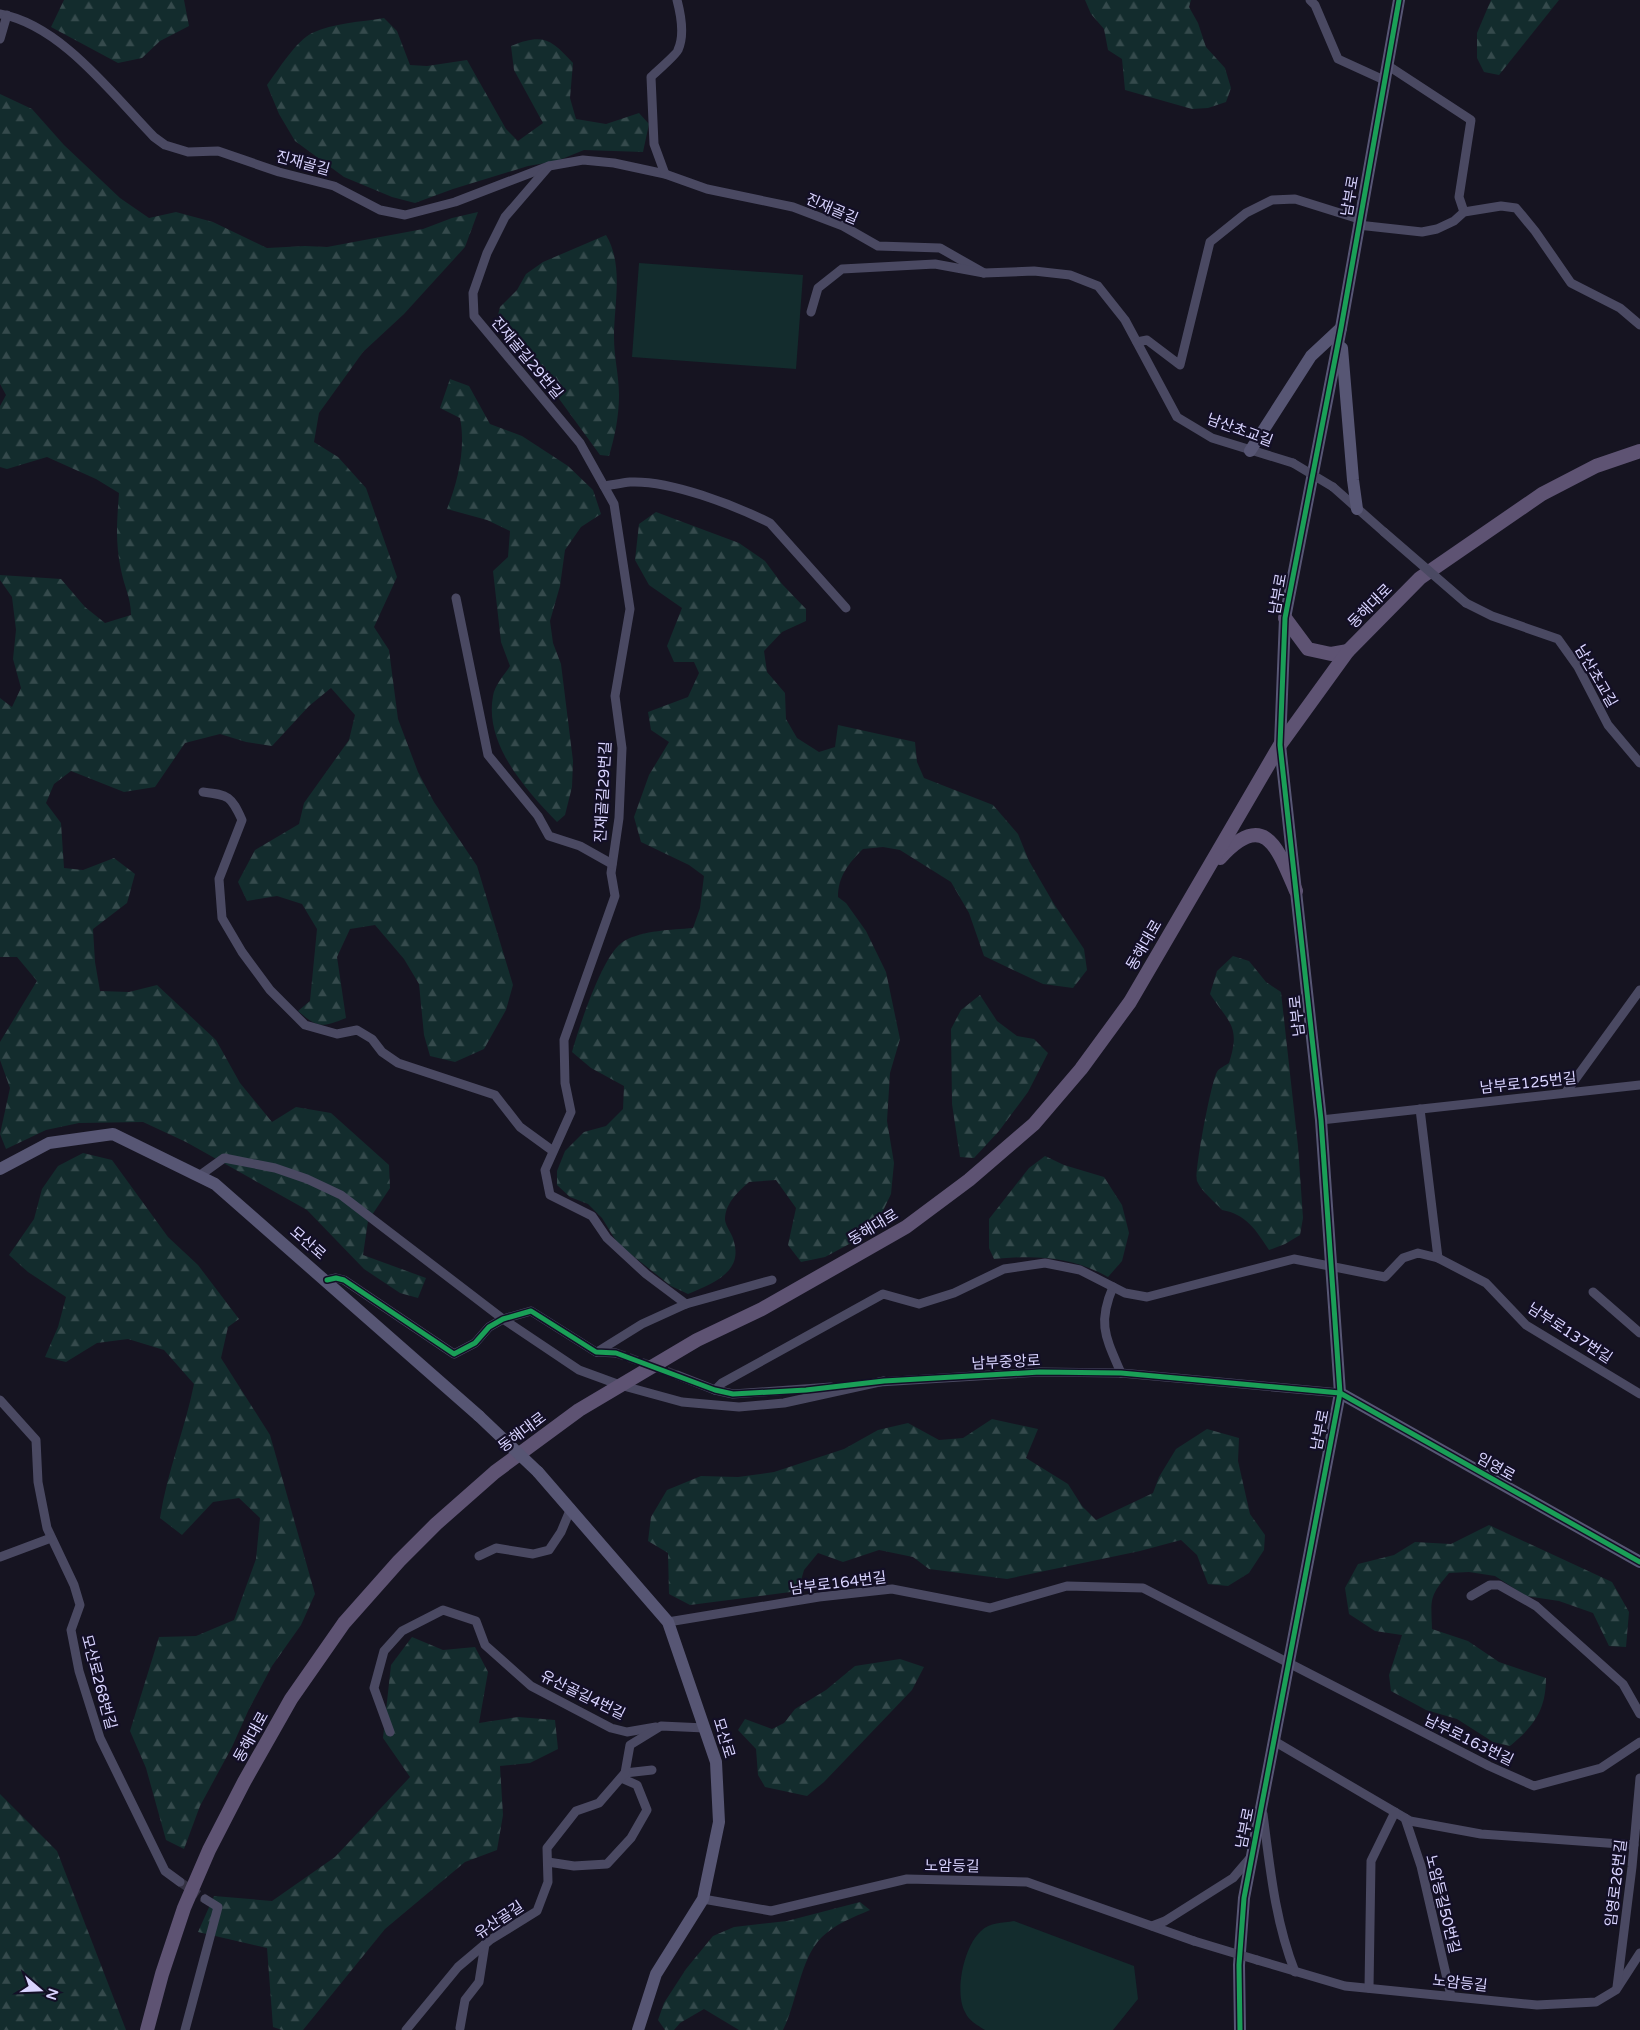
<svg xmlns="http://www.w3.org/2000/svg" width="1640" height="2030" font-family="'Varela Round','Noto Sans KR',sans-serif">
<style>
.forest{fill:url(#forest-firs)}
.green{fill:#132c2d}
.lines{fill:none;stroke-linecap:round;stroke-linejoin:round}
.street-tunnel{stroke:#333142;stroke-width:9;stroke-dasharray:9 4.5;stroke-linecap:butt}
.street{stroke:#4a4962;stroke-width:9}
.secondary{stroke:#575674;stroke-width:12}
.primary{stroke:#5e5373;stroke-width:14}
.street-bridge{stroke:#4a4962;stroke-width:9}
.secondary-bridge{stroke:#575674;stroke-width:12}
.cycleway-casing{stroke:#130f26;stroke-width:8}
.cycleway{stroke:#1a9f57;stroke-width:5}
.labels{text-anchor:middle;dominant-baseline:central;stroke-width:4.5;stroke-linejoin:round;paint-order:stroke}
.street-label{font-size:15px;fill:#d9d4ff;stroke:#130f26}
</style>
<defs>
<pattern id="forest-firs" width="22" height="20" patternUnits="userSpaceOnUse" patternTransform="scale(1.25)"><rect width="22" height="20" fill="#132c2d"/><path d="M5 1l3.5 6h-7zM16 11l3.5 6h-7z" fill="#354a4c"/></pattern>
</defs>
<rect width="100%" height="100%" fill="#161421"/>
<g class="forest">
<polygon points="64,0 184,0 189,26 160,41 142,58 118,63 51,27"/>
<polygon points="1085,0 1191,0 1189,7 1198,23 1206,47 1225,68 1231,88 1226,102 1208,108 1192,109 1125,90 1122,59 1108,50 1104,29 1091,14"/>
<polygon points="1491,0 1559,0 1499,75 1484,72 1477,58 1477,33"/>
<path d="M384,18L397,31L410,65L427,66L467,60L506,129L518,141L543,123L514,70L511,46C543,33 551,39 573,63L570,98L576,119L606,124L639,113L649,124L643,152L584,150L557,161L528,166L453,189L415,203L392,197L344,177L295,141L279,114L267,85C278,70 296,41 312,33C333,23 361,22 384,18Z"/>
<path d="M0,94L32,109L64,145L120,198L149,218L176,212L213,222L267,248L305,246L327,247L423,229L452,218L478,212L465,247L404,314L363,352L319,413L314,442L338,457L366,488L397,577L374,627L389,650L398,719L418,772L434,802L477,866L513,985L506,1010L484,1049L455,1062L430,1056L424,1035L419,984L404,959L375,925L350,929L337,957L346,1018C321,1028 318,1028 298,1011L310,1001L317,929L302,904L277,896L247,901L238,882L255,850L299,824L304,803L349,740L355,715L331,688L309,706L272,746L246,742L220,734L185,743L155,787L124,792L71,771L54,784L46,803L61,823L64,868L83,870L114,858L135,874L127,903L93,929L95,962L100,991L129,992L157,985L216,1040L240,1083L272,1122L296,1107L331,1113L389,1165L390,1188L368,1221L363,1255L426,1278L418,1298L400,1293L364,1269L307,1210L186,1142L143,1122L79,1123L46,1130L6,1149L0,1134L10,1088L0,1060V1042L37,981L17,957H0V698L12,707L21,688L13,659L16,630L12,597L0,580V575L61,579L85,607L105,623L131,615C131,598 124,586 121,570C115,542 117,521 119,493L96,479L47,457L7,469L0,467V406L6,395L0,384Z"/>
<path d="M606,235C624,265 614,304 614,337C614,357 619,376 619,395C619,416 615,436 609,456L600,455L549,385L529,362L511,332L497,319L500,307L517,290L526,274L543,262Z"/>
<path d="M450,379L469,386L490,424L522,436L568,466L593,490L601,514L581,527L565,550L560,586L550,621L553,643L561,664L573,761L572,787L565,815L557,822C526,790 484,744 493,696C494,686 505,674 510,666L501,642L493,571L508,557L510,531L487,520L447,509C458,481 466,448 460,418L440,408Z"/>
<path d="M656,512L739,543L765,561L782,584L806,609V621L782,632L764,651L767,672L785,693L786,719L797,738L819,752L835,747L838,725L915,742L917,762L924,778L993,805L1018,834L1029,861L1054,904L1084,949L1087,970L1073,988L1043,984L984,956L969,913L951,882L900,850L883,847L863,849C849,863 838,876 838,897L846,903L866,931L886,972L900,1039L890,1073L887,1121L894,1163L891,1194L880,1217L866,1235L825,1257L801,1262L788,1245L796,1208L776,1180L749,1182C738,1192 725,1203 725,1220C726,1227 733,1235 734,1242C743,1273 711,1284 688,1294L671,1286L618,1244L602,1218L588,1204L570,1197L557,1185V1171L565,1151L584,1132L606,1126L623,1109L624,1086L591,1068L572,1052C579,1027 603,953 624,941C644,930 671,930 693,928L700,908L704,876L689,865L641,842L634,817L649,775L669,742L651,730L648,712L688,697L699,673L694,662H674L667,646L682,608L649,585L635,560L639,524Z"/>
<path d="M1233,956L1249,961L1266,982L1281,992L1298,1146L1303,1218L1300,1235L1285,1244L1269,1250C1256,1230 1246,1214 1222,1210C1215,1202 1201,1191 1197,1181C1194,1173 1211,1082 1217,1072C1219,1068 1225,1066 1229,1063C1241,1026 1229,1023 1210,994L1217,971Z"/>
<polygon points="980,995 997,1021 1017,1036 1034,1039 1048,1053 1028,1092 999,1131 974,1158 960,1157 952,1104 951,1029 961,1010"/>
<path d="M83,1153L112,1160L168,1237L198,1265L239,1319L228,1327L221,1358L270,1435L315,1594L301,1625L272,1666L249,1709L232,1747L200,1806L184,1849L166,1840L146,1768L130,1731L159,1637L196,1636L234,1620L256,1559L260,1518L239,1498L213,1502L182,1535L160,1518C167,1472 185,1429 194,1384L164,1350L128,1339L97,1343L66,1362L45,1357L58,1327L66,1297L28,1272L9,1255L34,1219L42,1189L58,1166Z"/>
<path d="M1045,1156L1064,1165L1104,1177L1122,1205L1129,1233L1122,1261L1108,1277C1071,1256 1035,1255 994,1259L989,1248V1219L1029,1168Z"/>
<polygon points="992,1419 1038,1429 1026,1458 1068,1484 1082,1506 1096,1520 1153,1493 1159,1477 1176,1449 1207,1429 1239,1438 1238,1461 1250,1514 1265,1535 1264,1550 1249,1573 1228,1586 1208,1584 1197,1555 1181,1540 1140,1551 1007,1579 929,1569 913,1557 879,1550 843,1562 818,1553 804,1570 798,1591 690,1605 669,1594 668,1553 648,1541 651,1517 667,1490 701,1476 738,1477 774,1472 844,1449 878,1430 908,1423 939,1440 963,1438"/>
<path d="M1489,1525L1612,1582L1629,1612L1626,1647L1609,1646L1593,1613L1559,1601L1526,1596L1495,1576L1469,1572L1449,1573C1429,1597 1431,1598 1432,1629L1468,1641L1499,1662L1546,1678C1546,1710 1534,1726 1510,1746L1493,1742L1457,1719L1426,1710L1391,1691L1389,1675L1402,1635L1375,1631L1349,1614L1345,1588L1358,1564L1394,1555L1415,1542L1451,1544Z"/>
<polygon points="412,1637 443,1650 475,1647 488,1672 479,1723 518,1717 555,1720 558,1749 530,1763 500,1766 503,1815 497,1850 465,1862 385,1929 303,2030 282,2030 273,2027 267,1948 198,1932 214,1896 272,1901 335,1857 410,1777 383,1738 391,1665"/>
<polygon points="900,1659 924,1667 912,1690 824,1782 807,1796 765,1787 758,1775 756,1749 738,1730 745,1719 772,1729 784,1723 795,1709 826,1690 855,1666"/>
<polygon points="0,1794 57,1851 126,2030 0,2030"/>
<path d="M860,1902L870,1910C854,1917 835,1924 822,1937C800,1958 797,2003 783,2030H739L704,2009L680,2023L674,2030H665L658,2020L664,2003L686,1969L713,1936L734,1927L787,1921Z"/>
</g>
<g class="green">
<polygon points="639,263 803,275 796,369 632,357"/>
<path d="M1014,1921L1134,1966L1138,1999L1113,2030H985C977,2025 969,2021 965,2012C954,1992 964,1946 981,1931C990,1922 1002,1923 1014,1921Z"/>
</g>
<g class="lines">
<g class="street-tunnel">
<polyline points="616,1353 677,1375"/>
<polyline points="180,1882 205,1899"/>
</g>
<g class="street">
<polyline points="1310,0 1315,5 1338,59 1384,80"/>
<path d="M0,14C61,25 112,94 154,137L165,145L188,152L218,151L279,172L334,186L380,210L405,215L455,202L549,166L583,160L614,163L665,174L707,189L793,207L843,226L878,246L940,248L984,273"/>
<polyline points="0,39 7,15"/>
<polyline points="1387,65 1471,120 1459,197 1464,212"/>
<polyline points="549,166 505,217 487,253 473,293 474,316 580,443 614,504 630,609 615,696 622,748 619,818 611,873 615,896 564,1040 565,1083 571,1112 545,1170 550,1195 592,1216 607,1238 646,1274 686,1304"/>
<path d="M665,174L654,144L651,77C656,72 677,54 678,50C685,35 681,15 677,0"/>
<polyline points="1358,225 1422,232 1437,229 1454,221 1464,212 1501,206 1516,208 1535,231 1571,283 1620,308 1640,325"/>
<polyline points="811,312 818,288 842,269 935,264 984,273 1034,271 1070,275 1098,286 1125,320 1177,417 1212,438 1293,463"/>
<polyline points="1137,342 1147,340 1180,365 1210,242 1246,213 1272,200 1295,199 1359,219"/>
<path d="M604,486C612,485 621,483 630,482C670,480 734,505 770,523L846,608"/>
<polyline points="1333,487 1384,532"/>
<polyline points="456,598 488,755 538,816 549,836 580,846 612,864"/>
<polyline points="1466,603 1492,616 1558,639 1578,667 1608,725 1640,763"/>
<path d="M203,792C229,795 231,796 242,820L219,879L222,918L242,952L270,990L305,1025L337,1034L357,1030L372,1039L382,1052L398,1063L495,1095L520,1127L553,1151"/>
<polyline points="1566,1092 1640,990"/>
<polyline points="1420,1109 1438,1258"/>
<polyline points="1321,1120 1640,1085"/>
<polyline points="199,1176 224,1158 275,1168 307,1179 341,1195 503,1319 579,1370 620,1385 682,1402 739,1407 784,1403 884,1381"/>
<polyline points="327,1280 336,1278 344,1280 454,1354 475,1343 489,1327 503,1319 531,1311 596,1352 616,1353"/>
<path d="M1113,1287C1097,1324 1106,1338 1121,1373"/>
<polyline points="1593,1292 1640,1333"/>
<polyline points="597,1352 642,1324 686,1304 772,1280"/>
<polyline points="677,1375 715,1390 733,1394 831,1387"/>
<polyline points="879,1382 1040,1372 1121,1373 1340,1393"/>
<polyline points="715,1390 722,1383 883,1294 919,1304 954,1293 1004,1269 1045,1263 1080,1270 1125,1293 1147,1297 1294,1259 1385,1277 1403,1258 1418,1253 1438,1258 1486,1283 1526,1325 1640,1394"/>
<polyline points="0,1400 36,1440 38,1482 47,1528 74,1585 80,1605 71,1630 79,1671 100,1738 165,1871 180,1882"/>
<polyline points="479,1556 496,1548 533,1554 549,1550 561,1532 571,1508"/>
<polyline points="0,1557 51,1538"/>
<polyline points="1471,1596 1490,1585 1499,1585 1536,1606 1623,1684 1640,1714"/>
<polyline points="668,1622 819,1597 892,1589 990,1608 1067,1586 1143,1588 1489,1766 1534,1786 1601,1768 1640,1742"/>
<polyline points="390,1732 374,1688 384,1651 402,1631 443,1610 476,1621 485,1645 531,1686 611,1728 627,1732 656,1727"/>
<polyline points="1274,1741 1410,1821 1481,1834 1634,1845"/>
<polyline points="625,1773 652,1770"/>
<path d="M1263,1814C1270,1868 1275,1921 1295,1972"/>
<polyline points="1405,1818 1421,1866 1451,1996"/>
<polyline points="548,1862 574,1866 607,1864 631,1838 647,1810 637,1785 621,1778"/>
<polyline points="703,1899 771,1911 907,1879 1027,1882 1194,1941"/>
<polyline points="1152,1926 1165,1921 1233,1878 1251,1857"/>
<polyline points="1257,1960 1345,1986 1537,2005 1596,2002 1616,1990 1640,1953"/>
<polyline points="1617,1987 1632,1867 1640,1778"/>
<polyline points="1369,1988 1371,1861 1395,1812"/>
<polyline points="460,2028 465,2000 479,1982 485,1944"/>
<polyline points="185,2030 218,1907 205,1899"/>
<polyline points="406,2030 458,1967 490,1940 537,1911 548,1882 547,1848 576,1811 599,1803 625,1773 630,1745 661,1726 705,1728"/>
</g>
<g class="secondary">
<polyline points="1342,348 1353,480 1357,509"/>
<polyline points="1250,451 1311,356 1341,328"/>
<polyline points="0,1169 49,1143 113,1134 215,1184 479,1416"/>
<polyline points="1340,1393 1640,1562"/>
<polyline points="538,1472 668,1622 716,1762 719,1822 703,1899 656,1974 638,2030"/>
<polyline points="1240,2030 1239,1965 1244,1898 1340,1393 1321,1120 1280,745 1285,618 1341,328 1399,0"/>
</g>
<g class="primary">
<polyline points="1285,618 1308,649 1331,654 1348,651"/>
<path d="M1220,858C1265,808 1278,849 1296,891"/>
<polyline points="147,2030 162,1974 184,1908 209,1850 244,1782 291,1699 344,1623 399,1561 436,1524 495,1472 579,1410 697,1340 762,1309 906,1227 969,1180 1034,1124 1081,1069 1130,1002 1280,745 1348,651 1420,578 1542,494 1596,466 1640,451"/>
</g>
<g class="street-bridge">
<polyline points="1293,463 1333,487"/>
<polyline points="1384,532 1466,603"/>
<polyline points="1194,1941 1257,1960"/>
</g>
<polyline class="secondary-bridge" points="479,1416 538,1472"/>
<g class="cycleway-casing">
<g id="cycleway">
<polyline points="327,1280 336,1278 344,1280 454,1354 475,1343 489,1327 503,1319 531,1311 596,1352 616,1353 715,1390 733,1394 806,1390 884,1381 1040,1372 1121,1373 1340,1393 1640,1562"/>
<polyline points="1240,2030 1239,1965 1244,1898 1340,1393 1321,1120 1280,745 1285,618 1341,328 1399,0"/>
</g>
</g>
<use href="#cycleway" class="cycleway"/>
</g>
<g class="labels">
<g class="street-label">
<text transform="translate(303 163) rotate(15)">진재골길</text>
<text transform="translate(1350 196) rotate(-80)">남부로</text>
<text transform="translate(832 209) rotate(23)">진재골길</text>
<text transform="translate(527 358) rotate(50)">진재골길29번길</text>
<text transform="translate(1240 430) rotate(20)">남산초교길</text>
<text transform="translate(1278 594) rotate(-80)">남부로</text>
<text transform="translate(1370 606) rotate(-45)">동해대로</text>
<text transform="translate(1596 676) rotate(60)">남산초교길</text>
<text transform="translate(603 792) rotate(-87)">진재골길29번길</text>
<text transform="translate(1144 945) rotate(-60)">동해대로</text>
<text transform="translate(1297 1016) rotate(-96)">남부로</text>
<text transform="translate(1528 1083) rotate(-6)">남부로125번길</text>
<text transform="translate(873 1227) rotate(-31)">동해대로</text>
<text transform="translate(308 1243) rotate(41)">모산로</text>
<text transform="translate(1570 1333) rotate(33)">남부로137번길</text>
<text transform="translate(1006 1362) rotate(-3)">남부중앙로</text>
<text transform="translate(1320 1430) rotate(-79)">남부로</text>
<text transform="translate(522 1432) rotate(-37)">동해대로</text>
<text transform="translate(1496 1467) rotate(29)">임영로</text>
<text transform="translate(838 1583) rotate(-7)">남부로164번길</text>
<text transform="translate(99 1682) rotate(75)">모산로268번길</text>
<text transform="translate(583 1695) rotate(26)">유산골길4번길</text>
<text transform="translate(251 1737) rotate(-61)">동해대로</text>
<text transform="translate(724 1738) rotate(73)">모산로</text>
<text transform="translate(1469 1740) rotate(26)">남부로163번길</text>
<text transform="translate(1245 1828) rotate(-79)">남부로</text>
<text transform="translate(952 1866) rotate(1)">노암등길</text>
<text transform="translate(1616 1883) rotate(-83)">임영로26번길</text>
<text transform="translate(1443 1904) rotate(76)">노암등길50번길</text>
<text transform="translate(499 1920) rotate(-34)">유산골길</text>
<text transform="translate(1460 1983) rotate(6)">노암등길</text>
</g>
</g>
<g transform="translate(40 1990) rotate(109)" stroke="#130f26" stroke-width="4" paint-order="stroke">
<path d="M0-4L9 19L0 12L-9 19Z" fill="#d9d4ff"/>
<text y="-8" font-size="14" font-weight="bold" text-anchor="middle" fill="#d9d4ff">N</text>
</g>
</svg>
